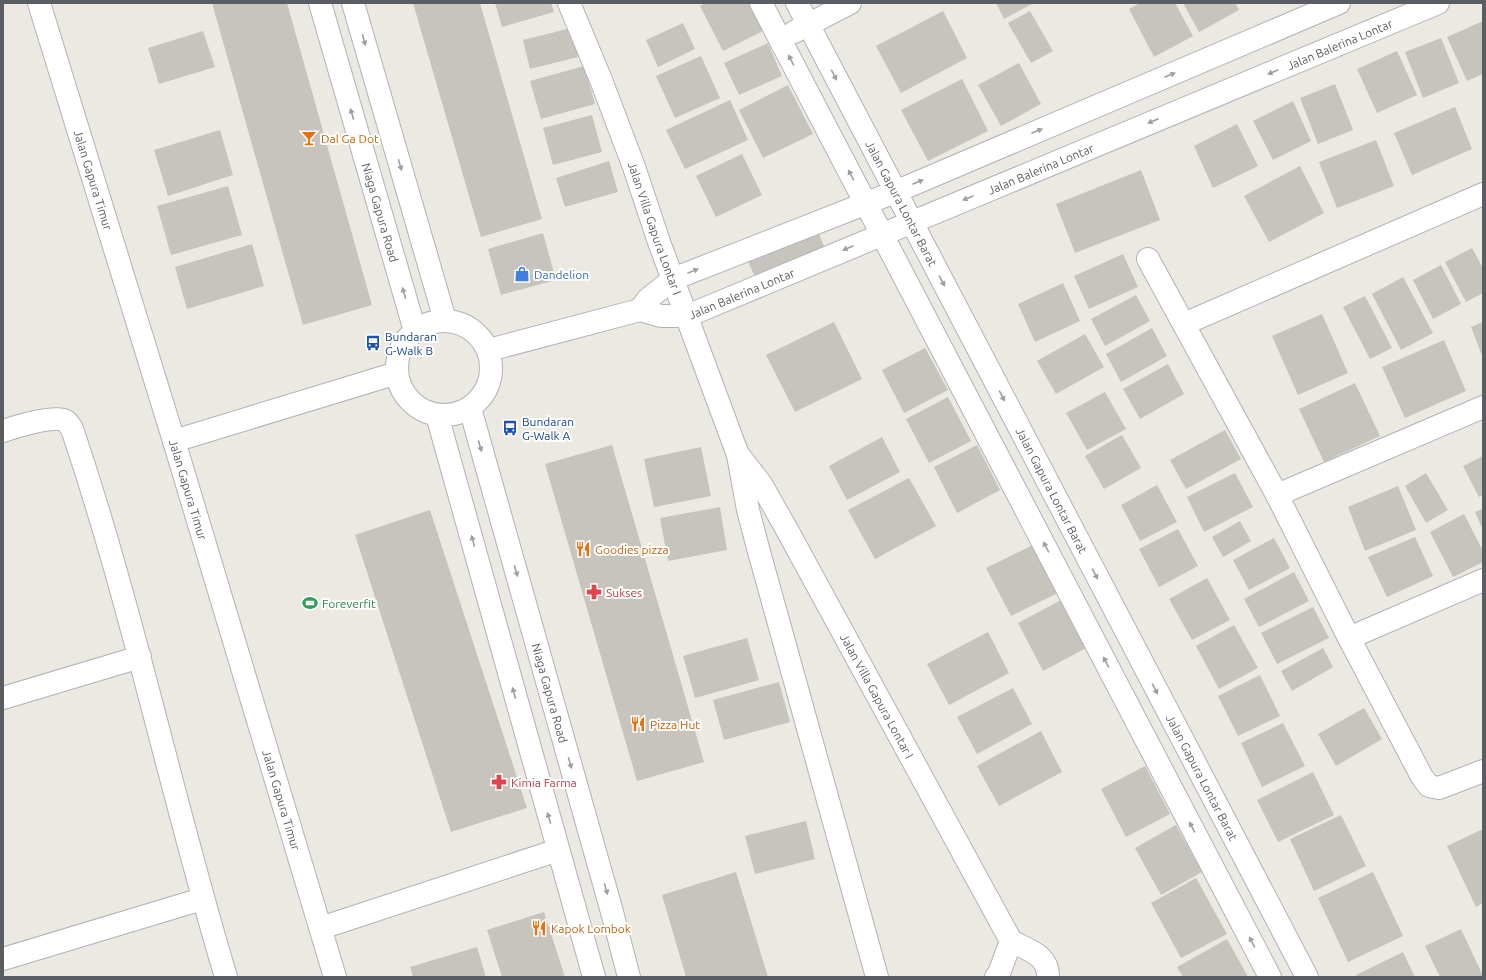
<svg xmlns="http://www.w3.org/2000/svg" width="1486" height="980" font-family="Ubuntu,sans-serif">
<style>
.building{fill:#c7c4be}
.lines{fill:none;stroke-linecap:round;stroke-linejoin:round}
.minor-casing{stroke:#afb2b6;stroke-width:24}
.minor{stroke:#fff;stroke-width:22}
.oneway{fill:#9c9ea0}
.labels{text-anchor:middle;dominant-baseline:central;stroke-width:4;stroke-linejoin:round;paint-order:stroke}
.street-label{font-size:12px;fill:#5a5d61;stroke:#fff}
.food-label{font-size:12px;fill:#c56008;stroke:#fff;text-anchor:start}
.shop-label{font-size:12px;fill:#366cbe;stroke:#fff;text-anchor:start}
.transit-label{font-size:12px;fill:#164399;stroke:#fff;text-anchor:start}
.health-label{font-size:12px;fill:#be3a42;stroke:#fff;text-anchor:start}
.leisure-label{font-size:12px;fill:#27864d;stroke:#fff;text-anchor:start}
</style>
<rect width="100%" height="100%" fill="#ebe9e2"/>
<g class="building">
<polygon points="212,3 287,3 372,305 303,325"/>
<polygon points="413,3 480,3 542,219 481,237"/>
<polygon points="495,3 551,3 554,12 502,27"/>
<polygon points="705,3 749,3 763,31 723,51 700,6"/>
<polygon points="996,3 1034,3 1004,19"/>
<polygon points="1140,3 1175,3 1193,36 1154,57 1129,9"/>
<polygon points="1183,3 1235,3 1239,10 1199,32"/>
<polygon points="943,11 967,58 901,93 876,46"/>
<polygon points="1030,11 1053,51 1031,63 1008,23"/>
<polygon points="1483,21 1483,74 1467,81 1447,37"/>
<polygon points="683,23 695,49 658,67 646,40"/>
<polygon points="571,28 578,57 530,69 523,40"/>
<polygon points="203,31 215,67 159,84 148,48"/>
<polygon points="1441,38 1459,83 1423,98 1405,52"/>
<polygon points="768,43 782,76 739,95 724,63"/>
<polygon points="1397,51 1417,95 1377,113 1357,69"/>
<polygon points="701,56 720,98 675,118 656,76"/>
<polygon points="1019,63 1041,104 1001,126 978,85"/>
<polygon points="584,66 595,104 541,119 530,81"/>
<polygon points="962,79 988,131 928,161 901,110"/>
<polygon points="1335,84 1353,130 1318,144 1300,98"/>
<polygon points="788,85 813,134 763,158 739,110"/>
<polygon points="730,100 748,140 685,169 666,130"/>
<polygon points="1293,101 1311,141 1273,160 1253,121"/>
<polygon points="1455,107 1472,149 1412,175 1394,133"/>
<polygon points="592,115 602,152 553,165 543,128"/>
<polygon points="1237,124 1258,166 1213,188 1194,146"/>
<polygon points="220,130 233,175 168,196 154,150"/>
<polygon points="1376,140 1394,186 1337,208 1319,162"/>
<polygon points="742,154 762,195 716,217 696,176"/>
<polygon points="609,161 618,192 565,207 556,178"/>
<polygon points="1300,166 1324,213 1269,242 1244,196"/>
<polygon points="1141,170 1160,220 1075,253 1056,204"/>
<polygon points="228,186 242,235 171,255 157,206"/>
<polygon points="818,232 827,253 757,282 748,261"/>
<polygon points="543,233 556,280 501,295 488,249"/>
<polygon points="252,244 264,286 187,309 175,267"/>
<polygon points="1472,248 1483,268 1483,293 1466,302 1445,262"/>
<polygon points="1123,254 1138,287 1089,309 1074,276"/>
<polygon points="1441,265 1461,304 1433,319 1413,280"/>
<polygon points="1403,277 1433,333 1401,350 1372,294"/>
<polygon points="1063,283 1080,321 1035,342 1018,304"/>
<polygon points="1136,295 1150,321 1105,346 1091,319"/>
<polygon points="1365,296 1392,348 1370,359 1343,307"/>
<polygon points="1322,314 1348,373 1298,395 1272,336"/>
<polygon points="834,322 862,379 795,412 766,355"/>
<polygon points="1483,322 1483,358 1471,327"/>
<polygon points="1152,328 1167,356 1121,382 1106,354"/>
<polygon points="1085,334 1104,367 1056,394 1037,361"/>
<polygon points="1444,340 1466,391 1405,418 1382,367"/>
<polygon points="925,348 948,390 904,413 882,370"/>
<polygon points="1168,364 1184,394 1140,419 1123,389"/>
<polygon points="1355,383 1380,436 1324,462 1299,409"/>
<polygon points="1105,392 1126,429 1087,450 1066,413"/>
<polygon points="948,397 971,441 929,463 906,419"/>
<polygon points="1225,430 1241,459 1186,489 1170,460"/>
<polygon points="1122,435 1141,468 1104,489 1085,456"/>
<polygon points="882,437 900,472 847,500 829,466"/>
<polygon points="612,445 704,762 637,781 545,464"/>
<polygon points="977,445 1000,490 957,513 934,467"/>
<polygon points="701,447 711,496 654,507 644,459"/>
<polygon points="1483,456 1483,495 1479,497 1463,466"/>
<polygon points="1235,473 1253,507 1204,532 1187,497"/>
<polygon points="1426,473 1448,510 1426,523 1405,486"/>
<polygon points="909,478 936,526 875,559 848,510"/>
<polygon points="1157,485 1177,522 1140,541 1121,505"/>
<polygon points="1398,486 1416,530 1365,551 1348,507"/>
<polygon points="720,507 727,550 668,561 660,518"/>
<polygon points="1483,509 1483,530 1475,512"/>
<polygon points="430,510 527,808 451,832 355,535"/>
<polygon points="1464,514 1483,551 1483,562 1453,577 1430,532"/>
<polygon points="1240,521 1251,541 1223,557 1212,537"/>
<polygon points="1178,529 1198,566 1159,587 1139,549"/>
<polygon points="1415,537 1433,576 1387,597 1368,557"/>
<polygon points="1274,538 1290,568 1249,590 1233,560"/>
<polygon points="1035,544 1060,592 1011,616 986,568"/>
<polygon points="1294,572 1309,601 1259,627 1244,599"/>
<polygon points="1207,578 1230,620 1192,640 1169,599"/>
<polygon points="1063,599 1088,647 1043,671 1018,623"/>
<polygon points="1313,607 1329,638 1277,664 1261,633"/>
<polygon points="1234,625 1258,668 1219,689 1196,646"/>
<polygon points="988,632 1009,673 949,705 927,664"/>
<polygon points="747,638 759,680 695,698 683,656"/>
<polygon points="1323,648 1333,667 1292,691 1281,671"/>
<polygon points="1260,675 1280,716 1238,736 1218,696"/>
<polygon points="779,682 790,722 724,740 713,700"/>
<polygon points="1013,688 1032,724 977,754 957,717"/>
<polygon points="1364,708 1382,739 1336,766 1318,734"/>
<polygon points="1283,723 1305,766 1262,787 1241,743"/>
<polygon points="1041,731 1062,772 999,806 977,766"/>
<polygon points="1145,766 1170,814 1126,837 1101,789"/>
<polygon points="1313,772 1334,815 1278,842 1257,800"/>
<polygon points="1341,815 1366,866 1314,891 1290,839"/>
<polygon points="806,821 815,859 755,874 745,836"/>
<polygon points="1176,825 1202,872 1161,895 1135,848"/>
<polygon points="1483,829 1483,903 1476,907 1447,846"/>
<polygon points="736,872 768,977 686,977 662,895"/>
<polygon points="1373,872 1403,936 1348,962 1318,898"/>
<polygon points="1196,878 1227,934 1181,958 1151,903"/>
<polygon points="544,912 565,977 502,977 487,930"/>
<polygon points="1461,929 1483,976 1483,977 1440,977 1425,946"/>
<polygon points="1227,939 1248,977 1183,977 1177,967"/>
<polygon points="477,947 486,977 413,977 410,967"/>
<polygon points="1403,952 1415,977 1357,977 1356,975"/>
</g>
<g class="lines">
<g class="minor-casing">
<g id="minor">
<path id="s1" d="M39,3L174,441L335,977"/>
<path id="s2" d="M320,3L415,331"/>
<polyline points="353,3 445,320"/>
<path id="s3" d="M569,3L601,80L634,167L659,242L738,455L748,510L758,548L877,977"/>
<polyline points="761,3 1270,977"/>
<path id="s4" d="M797,3L1307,977"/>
<polyline points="794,32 850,3"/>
<polyline points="1148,259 1277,495 1349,638 1422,777 1429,786 1439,788 1483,771"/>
<polyline points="640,310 648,299 673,279 895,192 1339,3"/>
<circle cx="444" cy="368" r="47"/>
<polyline points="1184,324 1483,194"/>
<path id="s5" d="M489,350L640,310L661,316H687L1438,3"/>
<path id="s6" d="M470,408L612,912L629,977"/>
<polyline points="437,415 594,977"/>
<path d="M3,431C15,427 56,414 66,421C68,422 70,426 72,429C133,609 171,795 226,977"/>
<polyline points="174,441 397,373"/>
<path id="s7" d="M740,457L761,484L786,528L1011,941L998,976L996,977"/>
<polyline points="1277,495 1483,407"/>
<polyline points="1349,638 1483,580"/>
<polyline points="3,698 140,657"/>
<polyline points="321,928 558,850"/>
<path d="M1011,941C1028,950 1049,955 1048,977"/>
<polyline points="3,959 202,899"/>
</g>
</g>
<use href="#minor" class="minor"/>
</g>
<defs><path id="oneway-solid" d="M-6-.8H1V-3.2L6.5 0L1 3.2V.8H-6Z"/></defs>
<g class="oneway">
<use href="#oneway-solid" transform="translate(364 40) rotate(74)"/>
<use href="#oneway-solid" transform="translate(791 60) rotate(-118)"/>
<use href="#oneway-solid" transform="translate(1273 72) rotate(157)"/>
<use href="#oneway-solid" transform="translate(834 75) rotate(62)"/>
<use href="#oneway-solid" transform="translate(1170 75) rotate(-23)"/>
<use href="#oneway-solid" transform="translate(352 114) rotate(-106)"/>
<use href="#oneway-solid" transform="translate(1153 121) rotate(157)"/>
<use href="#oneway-solid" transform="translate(1037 131) rotate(-23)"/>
<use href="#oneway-solid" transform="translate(400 165) rotate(74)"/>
<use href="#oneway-solid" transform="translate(851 175) rotate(-118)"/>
<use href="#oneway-solid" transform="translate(918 182) rotate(-23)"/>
<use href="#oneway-solid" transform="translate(968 198) rotate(157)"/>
<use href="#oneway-solid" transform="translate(848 248) rotate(157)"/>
<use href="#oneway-solid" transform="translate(693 271) rotate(-22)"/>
<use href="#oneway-solid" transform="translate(942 281) rotate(62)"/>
<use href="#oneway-solid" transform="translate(404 293) rotate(-106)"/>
<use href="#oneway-solid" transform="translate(1002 396) rotate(62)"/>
<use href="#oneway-solid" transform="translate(480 446) rotate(74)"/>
<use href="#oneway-solid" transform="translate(473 541) rotate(-105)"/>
<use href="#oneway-solid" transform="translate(1046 547) rotate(-118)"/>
<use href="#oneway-solid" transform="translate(516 571) rotate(74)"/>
<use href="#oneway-solid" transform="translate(1095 574) rotate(62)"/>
<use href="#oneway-solid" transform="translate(1106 662) rotate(-118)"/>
<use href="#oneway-solid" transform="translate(1155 689) rotate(62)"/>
<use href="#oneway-solid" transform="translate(514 693) rotate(-105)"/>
<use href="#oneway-solid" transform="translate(570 763) rotate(74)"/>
<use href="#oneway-solid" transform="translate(549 818) rotate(-106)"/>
<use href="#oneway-solid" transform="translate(1192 827) rotate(-118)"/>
<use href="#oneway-solid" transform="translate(606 889) rotate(74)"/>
<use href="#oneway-solid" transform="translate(1252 942) rotate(-118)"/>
</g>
<defs>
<g id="bar-bare" transform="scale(1.2)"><path d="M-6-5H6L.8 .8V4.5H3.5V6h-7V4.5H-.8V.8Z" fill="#e8710a" stroke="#fff" stroke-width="2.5" paint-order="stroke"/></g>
<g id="shop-bare" transform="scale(1.2)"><path d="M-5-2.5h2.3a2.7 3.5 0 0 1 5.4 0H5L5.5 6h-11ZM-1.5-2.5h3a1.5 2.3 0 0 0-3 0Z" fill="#3f7fe0" stroke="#fff" stroke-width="2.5" paint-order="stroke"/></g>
<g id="bus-bare" transform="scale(1.2)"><path d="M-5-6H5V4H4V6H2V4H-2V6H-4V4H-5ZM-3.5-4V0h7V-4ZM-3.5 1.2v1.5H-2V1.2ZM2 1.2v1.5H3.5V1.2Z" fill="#1a4fb4" stroke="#fff" stroke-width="2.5" paint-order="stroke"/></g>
<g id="restaurant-bare" transform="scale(1.2)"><path d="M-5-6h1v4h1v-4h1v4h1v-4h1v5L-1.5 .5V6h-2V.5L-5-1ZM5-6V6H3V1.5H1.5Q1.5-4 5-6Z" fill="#e8710a" stroke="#fff" stroke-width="2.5" paint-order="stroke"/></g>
<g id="pharmacy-bare" transform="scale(1.2)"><path d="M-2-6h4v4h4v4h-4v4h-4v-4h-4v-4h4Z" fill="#e0444e" stroke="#fff" stroke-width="2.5" paint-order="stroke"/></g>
<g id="stadium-bare" transform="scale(1.2)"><path d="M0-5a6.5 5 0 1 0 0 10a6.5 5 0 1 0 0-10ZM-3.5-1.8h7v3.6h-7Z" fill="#2e9e5b" stroke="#fff" stroke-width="2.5" paint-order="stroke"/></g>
</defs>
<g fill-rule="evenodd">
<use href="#bar-bare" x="309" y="138"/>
<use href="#shop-bare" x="522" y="274"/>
<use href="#bus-bare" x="373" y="343"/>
<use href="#bus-bare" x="510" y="428"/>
<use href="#restaurant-bare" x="583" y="549"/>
<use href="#pharmacy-bare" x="594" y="592"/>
<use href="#stadium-bare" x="310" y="603"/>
<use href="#restaurant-bare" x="638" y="724"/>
<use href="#pharmacy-bare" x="499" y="782"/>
<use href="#restaurant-bare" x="539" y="928"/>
</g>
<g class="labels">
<g class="street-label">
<text stroke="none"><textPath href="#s5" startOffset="911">Jalan Balerina Lontar</textPath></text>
<text stroke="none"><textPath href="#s5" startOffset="587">Jalan Balerina Lontar</textPath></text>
<text stroke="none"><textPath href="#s1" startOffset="185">Jalan Gapura Timur</textPath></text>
<text stroke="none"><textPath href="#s4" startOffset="226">Jalan Gapura Lontar Barat</textPath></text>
<text stroke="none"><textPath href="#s2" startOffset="218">Niaga Gapura Road</textPath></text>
<text stroke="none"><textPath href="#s3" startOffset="241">Jalan Villa Gapura Lontar I</textPath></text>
<text stroke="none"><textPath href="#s5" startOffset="263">Jalan Balerina Lontar</textPath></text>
<text stroke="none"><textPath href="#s1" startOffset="509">Jalan Gapura Timur</textPath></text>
<text stroke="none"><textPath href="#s4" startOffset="550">Jalan Gapura Lontar Barat</textPath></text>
<text stroke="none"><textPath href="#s6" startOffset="296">Niaga Gapura Road</textPath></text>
<text stroke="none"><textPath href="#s7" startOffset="276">Jalan Villa Gapura Lontar I</textPath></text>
<text stroke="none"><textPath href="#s4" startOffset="874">Jalan Gapura Lontar Barat</textPath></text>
<text stroke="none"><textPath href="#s1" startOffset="833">Jalan Gapura Timur</textPath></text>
</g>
<g class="food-label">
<text x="321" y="138">Dal Ga Dot</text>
<text x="595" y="549">Goodies pizza</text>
<text x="650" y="724">Pizza Hut</text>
<text x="551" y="928">Kapok Lombok</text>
</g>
<g class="shop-label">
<text x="534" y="274">Dandelion</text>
</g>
<g class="transit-label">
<text x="385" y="336">Bundaran<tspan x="385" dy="14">G-Walk B</tspan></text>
<text x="522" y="421">Bundaran<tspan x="522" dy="14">G-Walk A</tspan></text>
</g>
<g class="health-label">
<text x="606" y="592">Sukses</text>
<text x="511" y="782">Kimia Farma</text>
</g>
<g class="leisure-label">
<text x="322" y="603">Foreverfit</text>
</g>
</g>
<rect width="1486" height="980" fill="none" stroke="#5a5d61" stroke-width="8"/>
</svg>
